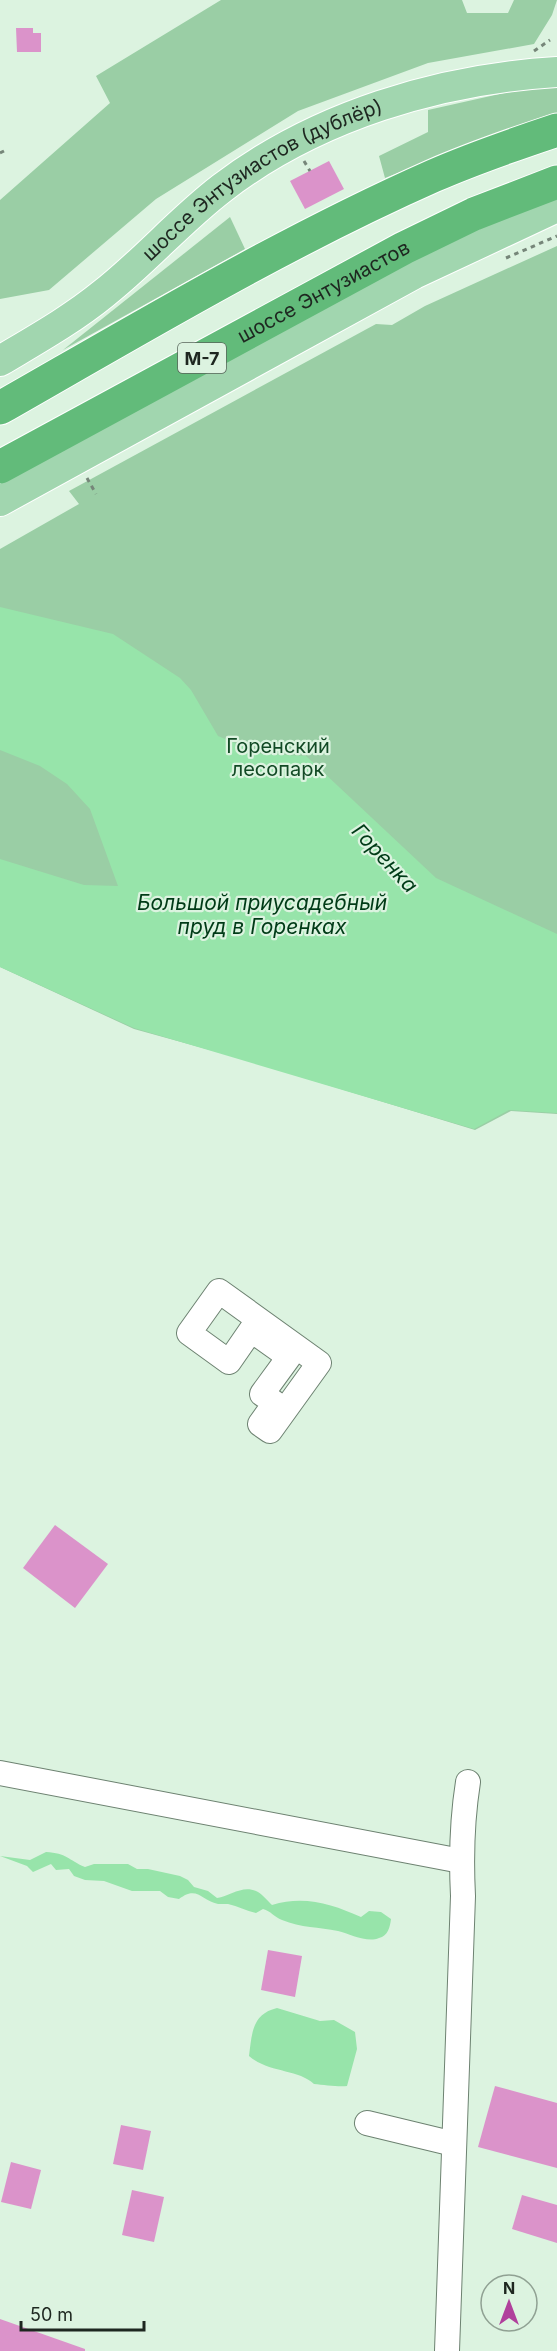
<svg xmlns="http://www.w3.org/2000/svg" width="557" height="2351" font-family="Inter,sans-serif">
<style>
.green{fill:#9acea5}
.water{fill:#97e4aa}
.building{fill:#db93ca}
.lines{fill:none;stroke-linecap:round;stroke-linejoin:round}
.minor-casing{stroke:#6d8271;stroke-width:26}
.major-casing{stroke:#fff;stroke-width:32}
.highway-casing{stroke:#fff;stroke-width:35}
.path{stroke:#768679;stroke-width:3;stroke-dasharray:4.5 4.5;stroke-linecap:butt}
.minor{stroke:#fff;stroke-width:24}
.major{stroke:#a1d6af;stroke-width:30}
.highway{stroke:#62bb7a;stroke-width:33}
.labels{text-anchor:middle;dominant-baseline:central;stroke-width:4.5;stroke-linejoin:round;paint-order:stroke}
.shield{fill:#dcf3e0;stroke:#57645a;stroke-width:1.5}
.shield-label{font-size:18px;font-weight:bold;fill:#1e2720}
.street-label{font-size:20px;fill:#1e2720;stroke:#dcf3e0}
.park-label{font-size:20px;fill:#124a25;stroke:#dcf3e0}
.water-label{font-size:21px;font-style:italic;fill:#003b17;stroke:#dcf3e0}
</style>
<rect width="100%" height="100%" fill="#dcf3e0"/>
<g class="green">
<polygon points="221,0 462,0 467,13 508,13 514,0 557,0 552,15 534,44 428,63 298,111 156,199 49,290 0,299 0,200 110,103 96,76"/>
<polygon points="557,85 557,117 472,144 385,178 379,156 428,132 428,110 504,93"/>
<polygon points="230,217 245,249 63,350"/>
<polygon points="557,246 557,1114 511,1111 475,1130 239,1058 134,1029 0,967 0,549 79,504 69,491 376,324 392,325 425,306"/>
</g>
<g class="water">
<polygon points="0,607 113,634 180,678 191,690 218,736 261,754 306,756 436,878 557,934 557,1113 509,1110 474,1129 134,1028 0,967 0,859 84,885 118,886 90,809 67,784 40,766 0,750"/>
<path d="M46,1852C67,1853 68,1860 85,1867L94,1864H128L137,1869H148L180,1876L188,1880L194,1887L208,1891L217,1898C231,1896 243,1884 258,1892C263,1895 268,1901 272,1905C304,1895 332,1904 361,1917L369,1911L381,1912L391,1919C390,1927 388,1936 379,1938C367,1943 350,1934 338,1931C319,1927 301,1928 282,1920C274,1917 271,1911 263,1909L256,1913C246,1911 238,1906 228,1904C226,1904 220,1904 218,1904C201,1900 197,1885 179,1899L168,1897L160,1891H132L104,1881L85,1880L74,1876L69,1869L56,1870L51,1864L33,1872L27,1866L0,1856L30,1860Z"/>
<path d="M277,2008L320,2021L334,2020L355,2032L357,2049L347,2086C339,2087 324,2085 314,2084C298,2069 268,2073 249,2056C252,2033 252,2014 277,2008Z"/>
</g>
<g class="building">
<polygon points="16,28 33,28 33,33 41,33 41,52 17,52"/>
<polygon points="329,161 344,189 305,209 290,181"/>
<polygon points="55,1525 108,1564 75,1608 23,1568"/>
<polygon points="268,1950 302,1956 295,1997 261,1990"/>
<polygon points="495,2086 557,2103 557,2168 478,2147"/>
<polygon points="121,2125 151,2131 143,2170 113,2164"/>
<polygon points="11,2162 41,2170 31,2209 1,2202"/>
<polygon points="132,2190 164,2197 154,2242 122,2235"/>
<polygon points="522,2195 557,2205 557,2243 512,2229"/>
<polygon points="0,2319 85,2349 85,2351 0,2351"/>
</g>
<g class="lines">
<g class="minor-casing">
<g id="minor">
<polygon points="219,1291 319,1363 270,1431 260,1424 275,1403 262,1394 289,1357 251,1330 229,1362 189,1333"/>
<polyline points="0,1773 461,1861"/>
<polyline points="367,2123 454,2144"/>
<path d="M447,2351L463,1896C461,1857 462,1820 468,1782"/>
</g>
</g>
<g class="major-casing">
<g id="major">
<path id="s1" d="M0,361C35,340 71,320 103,294C145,261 179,221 222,188C316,116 439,79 557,72"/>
<polyline points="0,501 414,274 557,207"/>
</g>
</g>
<g class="highway-casing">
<g id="highway">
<path d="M0,408C142,327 284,242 433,176C474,158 515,144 557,130"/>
<path id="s2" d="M0,467L404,248L474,214L557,182"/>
</g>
</g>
<g class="path">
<polyline points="534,51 550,40"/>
<polyline points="0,153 4,151"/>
<polyline points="304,161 310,171"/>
<polyline points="506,258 557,236"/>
<polyline points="87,478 96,494"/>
</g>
<use href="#minor" class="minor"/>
<use href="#major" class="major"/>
<use href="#highway" class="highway"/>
</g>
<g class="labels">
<rect class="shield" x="178" y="343" width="48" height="30" rx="4.5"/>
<g class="shield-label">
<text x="202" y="358">М-7</text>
</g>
<g class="street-label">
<text stroke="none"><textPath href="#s1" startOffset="321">шоссе Энтузиастов (дублёр)</textPath></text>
<text stroke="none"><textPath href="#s2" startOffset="368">шоссе Энтузиастов</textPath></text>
</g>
<g class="park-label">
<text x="278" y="746">Горенский<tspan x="278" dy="23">лесопарк</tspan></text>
</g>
<g class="water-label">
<text transform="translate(385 858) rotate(47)">Горенка</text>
<text x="262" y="902">Большой приусадебный<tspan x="262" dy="24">пруд в Горенках</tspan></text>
</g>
</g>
<g transform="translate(509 2303)"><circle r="28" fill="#dcf3e0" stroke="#90a193" stroke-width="1.5"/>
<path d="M0-4.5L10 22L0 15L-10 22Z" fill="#b0409c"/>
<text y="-9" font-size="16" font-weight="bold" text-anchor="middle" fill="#1e2720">N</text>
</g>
<path d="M21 2321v9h123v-9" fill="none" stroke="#1e2720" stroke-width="3"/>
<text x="30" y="2321" font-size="18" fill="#1e2720" stroke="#dcf3e0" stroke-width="4.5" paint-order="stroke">50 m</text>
</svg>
